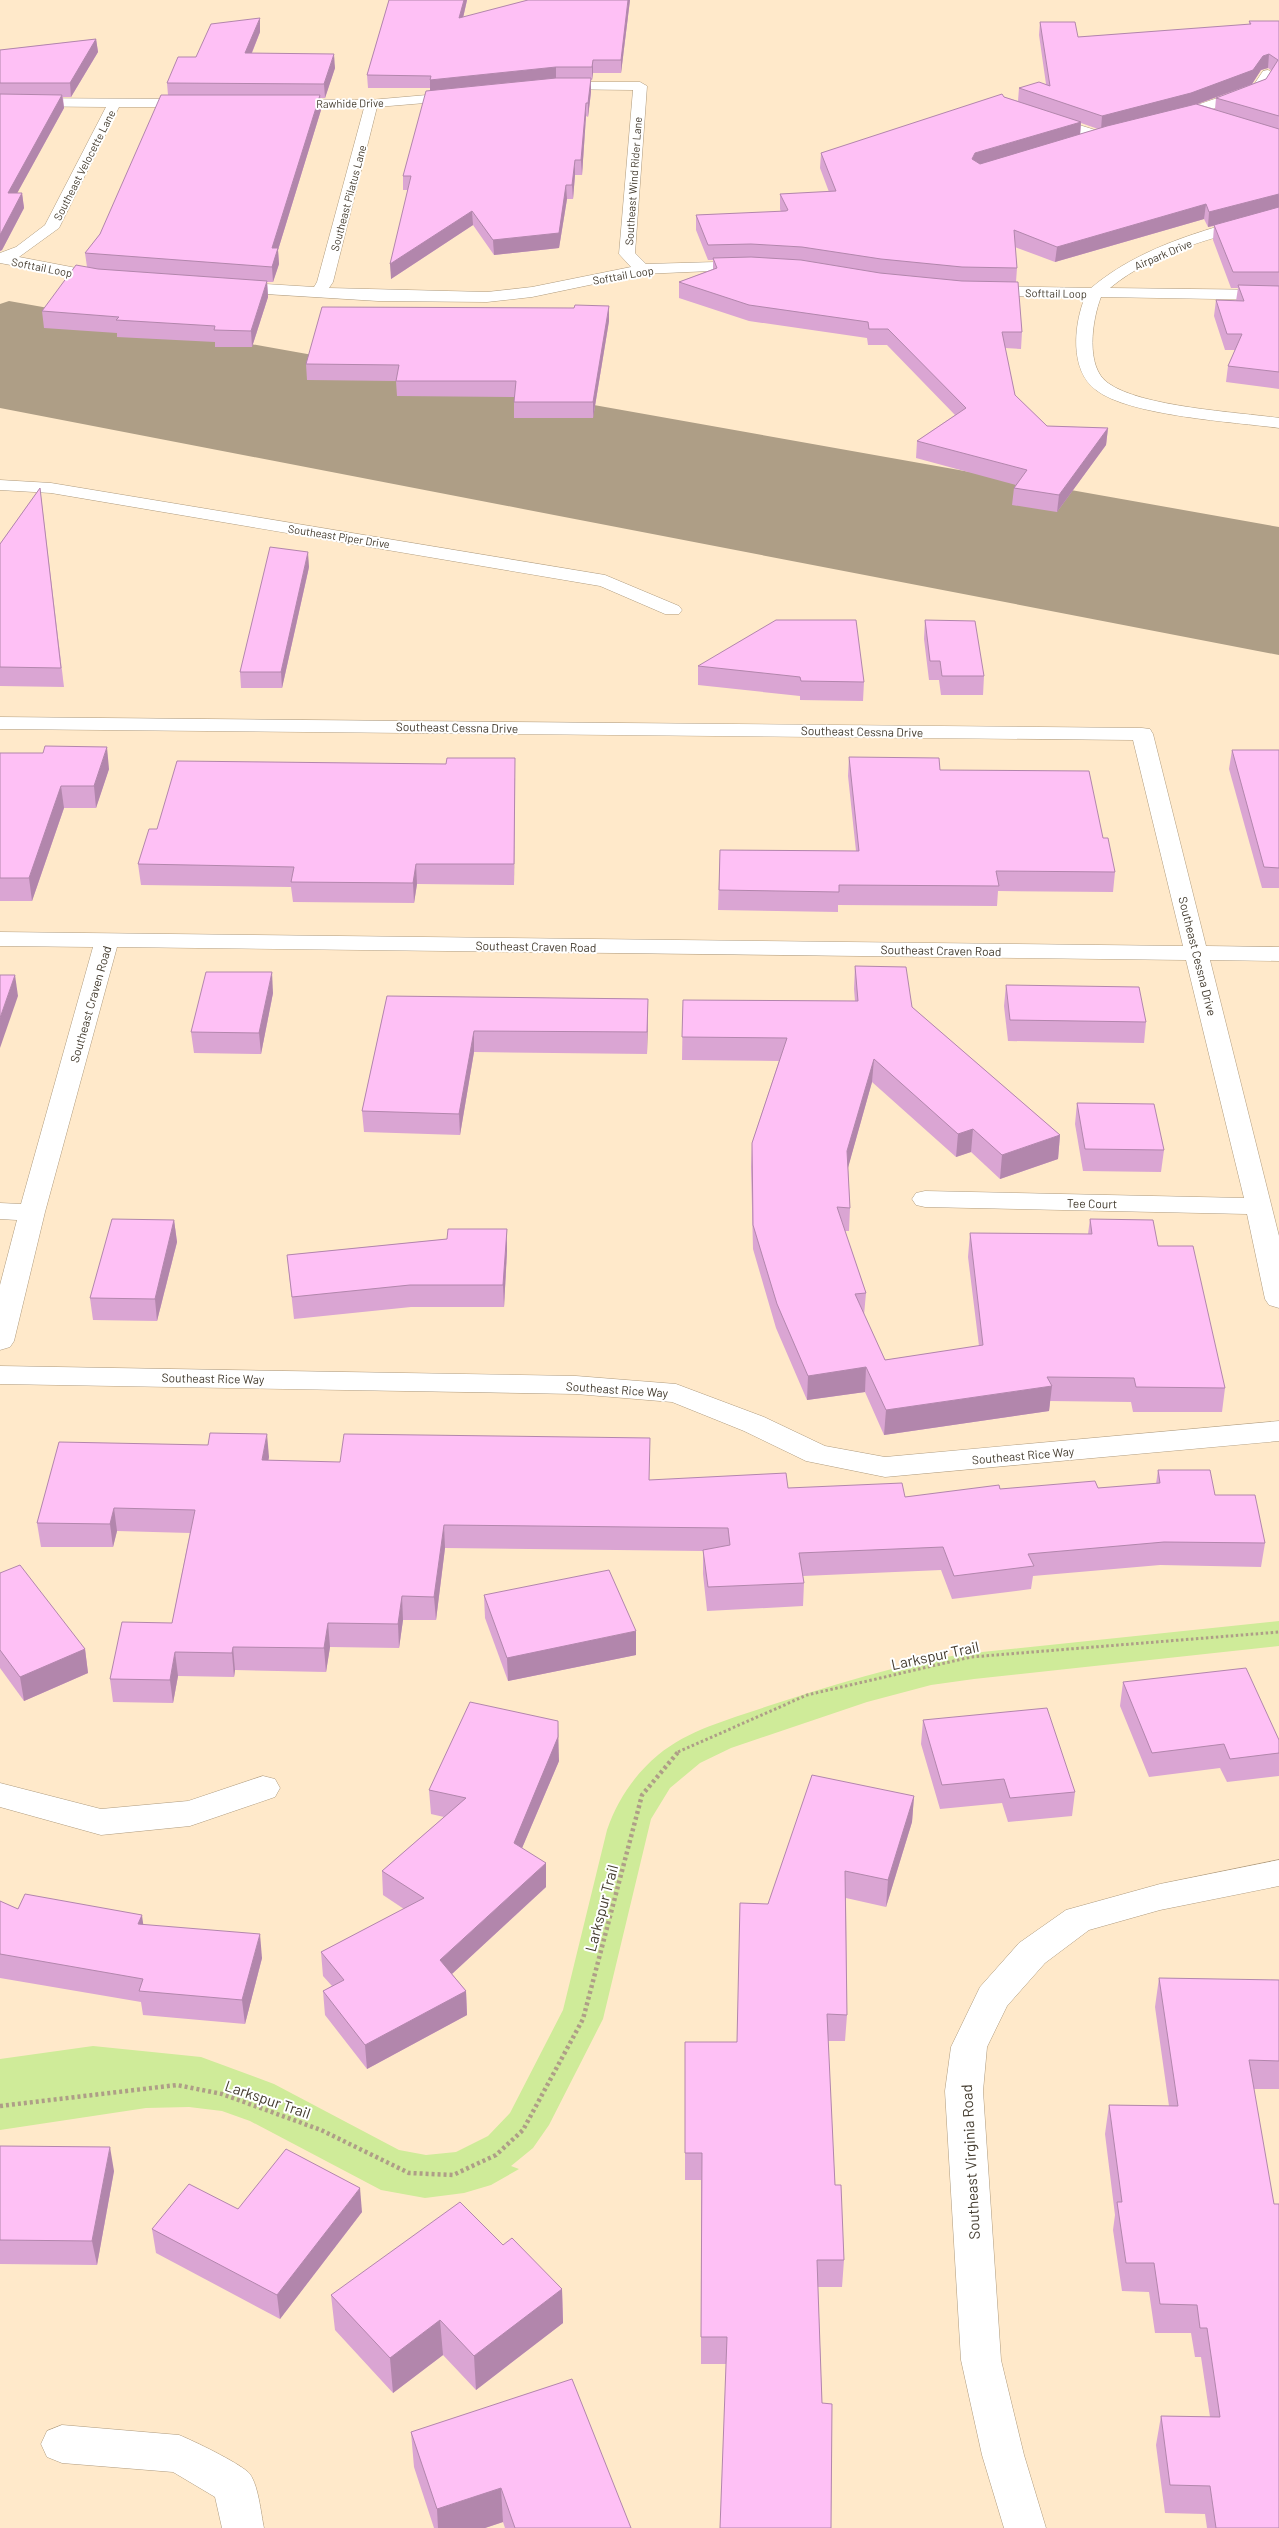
<svg xmlns="http://www.w3.org/2000/svg" width="1279" height="2528" font-family="Barlow,sans-serif">
<style>
.green{fill:#cfeb99}
.lines{fill:none;stroke-linecap:round;stroke-linejoin:round}
.runway{fill:#ae9e86;fill-rule:evenodd}
.minor-casing{stroke:#af9b7e;stroke-width:1}
.path-far1{stroke:#ae9e87;stroke-width:3;stroke-dasharray:2.5 2.5;stroke-linecap:butt}
.path{stroke:#ae9e87;stroke-width:4.5;stroke-dasharray:3 3;stroke-linecap:butt}
.minor{fill:#fff;fill-rule:evenodd}
.wall{fill:#daa5d3;fill-rule:evenodd}
.shaded-wall{fill:#b286ac}
.building{fill:#fec0f5;stroke:#b286ac}
.labels{text-anchor:middle;dominant-baseline:central;stroke-width:4;stroke-linejoin:round;paint-order:stroke}
.far-street-label{font-size:11px;fill:#433b2e;stroke:#fff}
.street-label{font-size:12px;fill:#433b2e;stroke:#fff}
.near-street-label{font-size:15px;fill:#433b2e;stroke:#fff}
</style>
<rect width="100%" height="100%" fill="#ffe9ca"/>
<path class="green" d="M1279,1621V1646L974,1679L931,1685L867,1702L731,1748L700,1763L670,1788L651,1819L603,2019L549,2125L533,2148L511,2166L519,2169L491,2185L464,2193L425,2198L381,2190L250,2121L222,2111L189,2107L146,2108L0,2130V2059L93,2046L201,2057L274,2084L399,2150L426,2155L456,2152L488,2136L510,2113L563,2010L607,1830C617,1801 634,1775 658,1755C689,1729 731,1719 768,1706C833,1685 896,1665 963,1654Z"/>
<g class="lines">
<polygon class="runway" points="9,301 1279,527 1279,655 0,408 0,304"/>
<g class="minor-casing">
<g id="minor">
<polygon points="1268,70 1275,74 1263,92 1177,121 1167,121 1165,118 1167,115 1253,86 1263,71"/>
<polygon points="553,82 640,82 647,86 635,253 646,264 751,261 757,263 759,266 757,269 642,274 532,297 487,302 378,301 232,292 224,287 232,282 314,287 317,282 364,108 279,106 277,103 284,99 370,100 461,92 468,96 461,100 377,107 333,282 329,288 487,292 532,287 631,267 619,254 633,90 548,89 546,86 548,83"/>
<polygon points="0,98 196,99 203,103 196,107 119,107 59,228 19,257 113,275 115,278 113,281 107,283 0,263 0,253 16,247 45,225 106,107 0,106"/>
<polygon points="1044,114 1105,133 1107,136 1100,140 1039,121 1037,118 1039,115"/>
<path d="M1279,210V220C1222,236 1157,249 1110,288L1279,290V300L1101,297C1092,320 1085,367 1108,383C1141,407 1237,412 1279,418V428C1235,422 1129,416 1096,390C1069,370 1074,324 1085,297L982,296L974,291L982,286L1091,288C1143,244 1214,227 1279,210Z"/>
<polygon points="0,480 51,483 605,575 679,606 682,610 679,614 665,614 600,586 51,493 0,490"/>
<polygon points="0,717 1142,728 1150,729 1153,734 1206,946 1279,947 1279,961 1210,960 1279,1236 1279,1308 1269,1305 1265,1299 1247,1214 925,1207 916,1205 912,1199 916,1193 925,1191 1244,1198 1186,960 117,947 45,1212 14,1341 10,1347 0,1350 0,1285 17,1220 0,1219 0,1203 21,1204 93,947 0,946 0,932 1183,946 1133,740 0,729"/>
<polygon points="0,1366 576,1376 676,1384 764,1417 825,1446 885,1457 1279,1421 1279,1441 885,1477 806,1461 744,1431 672,1402 576,1394 0,1384"/>
<polygon points="263,1776 275,1779 280,1788 275,1797 190,1826 101,1835 0,1807 0,1783 101,1809 188,1801"/>
<polygon points="1279,1860 1279,1886 1160,1910 1089,1930 1045,1963 1007,2006 987,2047 983,2091 1001,2360 1024,2455 1046,2528 1004,2528 982,2455 961,2360 945,2091 951,2047 980,1987 1019,1943 1066,1910 1160,1884"/>
<path d="M62,2425L179,2435C194,2441 237,2462 248,2472C258,2481 261,2514 264,2528H222L215,2497L173,2472L62,2463L47,2457L41,2444L47,2431Z"/>
</g>
</g>
<polyline class="path-far1" points="678,1752 807,1695 971,1657 1279,1632"/>
<polyline class="path" points="0,2106 177,2085 222,2094 321,2130 409,2173 453,2175 496,2155 523,2130 583,2019 642,1795 679,1751"/>
<use href="#minor" class="minor"/>
</g>
<g class="wall">
<polygon points="389,0 467,0 463,18 528,0 630,0 621,73 593,73 592,80 591,80 591,92 588,117 586,116 582,175 575,175 573,199 567,199 559,248 494,255 473,225 391,279 408,190 403,190 403,176 430,90 430,88 368,88 367,75"/>
<path d="M1249,21H1279V389L1226,382L1228,366L1235,350H1225L1214,316L1216,300L1236,301L1238,288H1231L1213,240L1214,226L1208,227L1204,219L1055,262L1015,247L1017,268L1016,282L1022,332L1021,349L1005,348L1015,395L1047,426L1108,428L1106,445L1057,512L1012,505L1014,488L1016,485L916,458L917,441L955,415L887,345H868L867,338L749,321L679,298V282L713,269V260H708L696,230V215L781,212L780,209V194L829,192L820,168L821,153L1004,97L1018,101L1019,88L1046,84L1039,35L1040,22L1078,37L1249,25ZM1268,68L1272,71L1266,79L1252,84L1261,70ZM1247,86L1216,98L1215,109L1198,104ZM1081,123L1098,129L1080,134Z"/>
<polygon points="260,32 252,53 335,68 325,98 320,98 321,110 278,250 279,264 273,282 267,282 268,297 252,347 215,347 215,342 117,337 117,333 44,328 42,311 87,267 85,253 100,234 168,95 167,83 196,57"/>
<polygon points="96,39 98,52 71,97 63,97 64,108 17,193 22,193 24,208 2,250 0,251 0,50"/>
<polygon points="609,306 609,321 593,418 514,418 514,397 397,396 396,381 307,380 306,364 574,308"/>
<polygon points="40,488 64,687 0,686 0,544"/>
<polygon points="309,567 282,688 241,688 240,672"/>
<polygon points="925,620 984,676 983,695 941,695 939,680 929,680 924,639"/>
<polygon points="698,666 864,682 863,701 800,700 800,696 698,685"/>
<polygon points="1232,750 1279,750 1279,888 1262,888 1229,769"/>
<polygon points="0,753 109,769 96,808 64,808 32,901 0,901"/>
<polygon points="849,757 940,770 1103,838 1115,872 1113,892 998,891 997,906 838,905 838,912 718,910 720,850 856,851 848,776"/>
<polygon points="515,778 514,885 417,884 414,903 293,902 291,887 141,885 138,864 157,829"/>
<polygon points="855,966 912,1007 1060,1135 1058,1159 1000,1179 971,1152 956,1157 872,1082 848,1167 850,1208 849,1231 845,1231 866,1293 864,1315 885,1360 979,1346 968,1257 970,1233 1088,1234 1090,1219 1158,1246 1225,1388 1222,1412 1133,1412 1131,1402 1050,1401 1049,1411 884,1435 865,1392 807,1400 776,1328 753,1249 751,1167 752,1143 779,1061 682,1060 683,1000 855,1001 854,989"/>
<polygon points="1006,985 1146,1022 1144,1043 1008,1041 1004,1006"/>
<polygon points="273,993 261,1054 194,1053 191,1032"/>
<polygon points="387,996 648,999 647,1054 474,1052 460,1135 364,1132 362,1111"/>
<polygon points="1077,1103 1164,1150 1161,1172 1083,1171 1075,1124"/>
<polygon points="174,1220 177,1242 157,1321 93,1320 90,1298"/>
<polygon points="507,1229 507,1251 504,1307 411,1307 294,1319 287,1255 447,1239"/>
<polygon points="269,1457 268,1460 788,1488 905,1497 1000,1489 1098,1488 1156,1484 1158,1470 1215,1495 1265,1543 1261,1567 1160,1565 1033,1576 1031,1589 952,1599 941,1570 803,1576 804,1583 803,1606 707,1611 703,1574 703,1551 445,1548 436,1620 403,1620 399,1648 330,1647 326,1672 235,1670 234,1677 178,1676 173,1703 113,1702 110,1679 172,1623 190,1533 117,1531 113,1547 41,1547 37,1523"/>
<polygon points="0,1573 85,1649 88,1673 24,1701 0,1668"/>
<polygon points="484,1595 636,1655 508,1681 485,1618"/>
<polygon points="1123,1682 1279,1740 1279,1776 1227,1782 1220,1768 1149,1777 1120,1706"/>
<polygon points="923,1720 1075,1792 1072,1816 1008,1822 1002,1803 940,1809 921,1744"/>
<polygon points="559,1761 522,1848 546,1887 452,1974 466,1991 467,2015 367,2069 325,2015 323,1991 332,1986 323,1976 321,1952 404,1909 383,1895 382,1871 444,1817 431,1814 429,1790"/>
<polygon points="914,1796 912,1822 886,1907 846,1898 847,2015 845,2041 828,2041 835,2185 844,2260 842,2287 818,2287 822,2403 831,2528 726,2364 701,2364 701,2180 685,2180 685,2042 737,2042 768,1904"/>
<polygon points="0,1901 18,1909 143,1924 262,1958 245,2024 143,2015 141,2002 0,1978"/>
<polygon points="1159,1978 1279,1980 1279,2089 1254,2089 1279,2528 1207,2528 1205,2514 1165,2513 1156,2445 1161,2416 1210,2417 1201,2357 1195,2357 1191,2333 1155,2333 1149,2292 1122,2291 1113,2230 1115,2215 1105,2134 1109,2105 1169,2106 1155,2007"/>
<polygon points="0,2146 114,2171 97,2265 0,2264"/>
<polygon points="238,2209 362,2212 280,2319 156,2253 152,2229"/>
<polygon points="503,2245 562,2289 563,2323 476,2390 443,2355 393,2393 335,2330 331,2295"/>
<polygon points="411,2432 631,2528 505,2528 503,2522 485,2528 434,2528 414,2467"/>
</g>
<g class="shaded-wall">
<polygon points="464,0 467,0 460,31 459,18"/>
<polygon points="628,0 630,0 621,73 621,60"/>
<polygon points="260,18 260,32 246,67 245,53"/>
<polygon points="96,39 98,52 71,97 70,83"/>
<polygon points="334,54 335,68 325,98 324,84"/>
<polygon points="1269,54 1268,68 1261,70 1252,84 1189,107 1101,130 1102,116"/>
<polygon points="593,60 593,73 592,80 592,67"/>
<polygon points="556,67 556,80 430,92 430,80"/>
<polygon points="591,78 591,92 588,117 588,103"/>
<polygon points="62,95 64,108 9,208 8,193"/>
<polygon points="320,95 321,110 278,250 279,264 273,282 272,267 272,248"/>
<polygon points="586,103 586,116 582,175 581,160"/>
<polygon points="1081,122 1080,136 971,173 972,159 975,153"/>
<polygon points="575,160 575,175 573,199 572,185"/>
<polygon points="566,185 567,199 559,248 494,255 493,240"/>
<polygon points="22,193 24,208 2,250 0,251 0,235"/>
<polygon points="1279,194 1279,209 1208,227 1209,212"/>
<polygon points="1206,204 1204,219 1055,262 1057,247"/>
<polygon points="472,211 473,225 391,279 390,264"/>
<polygon points="267,281 268,297 252,347 251,331"/>
<polygon points="609,306 609,321 593,418 593,402"/>
<polygon points="1108,428 1106,445 1057,512 1059,495"/>
<polygon points="308,552 309,567 282,688 281,672"/>
<polygon points="107,747 109,769 96,808 94,786"/>
<polygon points="515,758 515,778 514,885 514,864"/>
<polygon points="61,786 64,808 32,901 29,878"/>
<polygon points="416,864 417,884 414,903 413,883"/>
<polygon points="272,972 273,993 261,1054 259,1033"/>
<polygon points="15,975 18,996 0,1048 0,1018"/>
<polygon points="648,999 648,1020 647,1054 647,1032"/>
<polygon points="474,1031 474,1052 460,1135 459,1114"/>
<polygon points="874,1059 872,1082 846,1175 847,1151"/>
<polygon points="973,1129 971,1152 956,1157 958,1134"/>
<polygon points="1060,1135 1058,1159 1000,1179 1002,1155"/>
<polygon points="174,1220 177,1242 157,1321 155,1299"/>
<polygon points="507,1229 507,1251 504,1307 503,1285"/>
<polygon points="866,1367 865,1392 807,1400 808,1376"/>
<polygon points="1052,1386 1049,1411 884,1435 886,1410"/>
<polygon points="267,1434 269,1457 264,1483 262,1460"/>
<polygon points="114,1508 117,1531 113,1547 110,1524"/>
<polygon points="444,1525 445,1548 436,1620 434,1597"/>
<polygon points="402,1596 403,1620 399,1648 398,1624"/>
<polygon points="328,1623 330,1647 326,1672 324,1648"/>
<polygon points="636,1631 636,1655 508,1681 507,1658"/>
<polygon points="233,1647 235,1670 234,1677 232,1653"/>
<polygon points="85,1649 88,1673 24,1701 20,1677"/>
<polygon points="175,1652 178,1676 173,1703 170,1680"/>
<polygon points="558,1721 559,1761 514,1867 514,1843"/>
<polygon points="914,1796 912,1822 886,1907 888,1880"/>
<polygon points="546,1863 546,1887 441,1984 440,1960"/>
<polygon points="142,1915 145,1938 138,1924"/>
<polygon points="260,1934 262,1958 245,2024 242,2000"/>
<polygon points="466,1991 467,2015 367,2069 365,2045"/>
<polygon points="110,2147 114,2171 97,2265 92,2241"/>
<polygon points="360,2188 362,2212 280,2319 277,2295"/>
<polygon points="562,2289 563,2323 476,2390 474,2356"/>
<polygon points="440,2320 443,2355 393,2393 390,2358"/>
<polygon points="501,2488 503,2522 485,2528 438,2528 437,2509"/>
</g>
<g class="building">
<polygon points="389,0 464,0 459,18 528,0 628,0 621,60 593,60 592,67 556,67 430,80 431,76 367,75"/>
<polygon points="260,18 245,53 334,54 324,84 167,83 178,57 196,57 211,24"/>
<polygon points="1249,21 1279,21 1279,116 1216,98 1266,79 1278,60 1269,54 1263,56 1253,70 1191,93 1102,116 1019,88 1039,82 1050,86 1040,22 1075,22 1078,37 1251,24"/>
<polygon points="96,39 70,83 0,83 0,50"/>
<polygon points="556,78 591,78 588,103 586,103 581,160 575,160 572,185 566,185 559,233 493,240 472,211 390,264 411,176 403,176 426,91"/>
<polygon points="0,94 62,95 8,193 22,193 0,235"/>
<polygon points="1002,94 1004,97 1081,122 975,153 972,159 980,164 1107,126 1196,104 1279,129 1279,194 1209,212 1206,204 1057,247 1014,230 1017,268 962,267 881,259 802,247 751,244 708,245 696,215 786,211 788,210 780,194 836,191 821,153"/>
<polygon points="161,95 320,95 272,248 278,248 272,267 85,253 100,234"/>
<polygon points="1279,207 1279,272 1233,272 1214,225"/>
<polygon points="751,257 801,260 880,273 962,281 1018,282 1022,332 1002,332 1015,395 1047,426 1108,428 1059,495 1014,488 1027,470 917,441 966,408 888,329 869,329 868,322 749,305 679,282 717,268 713,258"/>
<polygon points="76,265 98,269 267,281 251,331 214,330 215,326 116,320 119,317 42,311"/>
<polygon points="1238,285 1279,286 1279,372 1228,366 1242,334 1227,334 1216,300 1244,301"/>
<polygon points="575,305 609,306 593,402 514,402 516,381 396,381 399,365 306,364 322,307 574,308"/>
<polygon points="40,488 61,668 0,667 0,544"/>
<polygon points="270,547 308,552 281,672 240,672"/>
<polygon points="776,620 856,620 864,682 801,681 800,677 698,666"/>
<polygon points="925,620 975,621 984,676 942,676 940,661 930,661"/>
<polygon points="45,746 107,747 94,786 61,786 29,878 0,878 0,753 43,753"/>
<polygon points="1232,750 1279,750 1279,868 1264,867"/>
<polygon points="849,757 939,758 940,770 1089,771 1103,838 1108,838 1115,872 996,871 999,886 839,885 839,892 719,890 720,850 859,851"/>
<polygon points="447,758 515,758 514,864 416,864 413,883 291,882 294,867 138,864 149,829 157,829 177,761 446,764"/>
<polygon points="855,966 906,967 912,1007 1060,1135 1002,1155 973,1129 958,1134 874,1059 847,1151 850,1208 837,1207 866,1293 855,1294 885,1360 983,1345 970,1233 1092,1234 1090,1219 1153,1220 1158,1246 1193,1246 1225,1388 1136,1387 1134,1378 1047,1377 1052,1386 886,1410 866,1367 808,1376 777,1304 753,1225 752,1143 787,1038 682,1037 683,1000 858,1001"/>
<polygon points="206,972 272,972 259,1033 191,1032"/>
<polygon points="0,975 15,975 0,1018"/>
<polygon points="1006,985 1139,987 1146,1022 1010,1020"/>
<polygon points="387,996 648,999 647,1032 474,1031 459,1114 362,1111"/>
<polygon points="1077,1103 1154,1104 1164,1150 1085,1149"/>
<polygon points="112,1219 174,1220 155,1299 90,1298"/>
<polygon points="448,1229 507,1229 503,1285 410,1285 292,1297 287,1255 447,1239"/>
<polygon points="210,1433 267,1434 262,1460 340,1462 344,1434 650,1438 649,1480 786,1473 788,1488 902,1483 905,1497 999,1485 1000,1489 1095,1481 1098,1488 1160,1483 1158,1470 1210,1470 1215,1495 1255,1495 1265,1543 1164,1542 1028,1554 1034,1566 954,1576 943,1547 799,1553 804,1583 708,1587 703,1550 730,1545 728,1528 444,1525 434,1597 402,1596 398,1624 328,1623 324,1648 233,1647 232,1653 175,1652 170,1680 110,1679 122,1622 172,1623 195,1510 114,1508 110,1524 37,1523 59,1442 208,1445"/>
<polygon points="20,1565 85,1649 20,1677 0,1650 0,1573"/>
<polygon points="609,1570 636,1631 507,1658 484,1595"/>
<polygon points="1246,1668 1279,1740 1279,1753 1230,1759 1224,1744 1152,1753 1123,1682"/>
<polygon points="470,1702 558,1721 558,1737 514,1843 546,1863 440,1960 466,1991 365,2045 323,1991 344,1980 321,1952 424,1898 382,1871 466,1798 429,1790"/>
<polygon points="1047,1708 1075,1792 1010,1798 1004,1779 942,1785 923,1720"/>
<polygon points="812,1775 914,1796 888,1880 845,1871 847,2015 827,2014 835,2185 841,2185 844,2260 817,2260 822,2403 832,2404 831,2528 720,2528 727,2337 701,2337 702,2153 685,2153 685,2042 737,2042 740,1903 768,1904"/>
<polygon points="25,1894 142,1915 138,1924 260,1934 242,2000 139,1991 143,1979 0,1954 0,1901 18,1909"/>
<polygon points="1159,1978 1279,1980 1279,2061 1249,2060 1274,2204 1279,2204 1279,2528 1216,2528 1210,2486 1170,2485 1161,2416 1220,2417 1207,2328 1200,2328 1197,2305 1160,2304 1154,2263 1126,2263 1117,2202 1122,2202 1109,2105 1178,2106"/>
<polygon points="0,2146 110,2147 92,2241 0,2240"/>
<polygon points="286,2149 360,2188 277,2295 152,2229 189,2184 238,2209"/>
<polygon points="460,2202 503,2245 512,2238 562,2289 474,2356 440,2320 390,2358 331,2295"/>
<polygon points="572,2379 631,2528 515,2528 501,2488 437,2509 411,2432"/>
</g>
<g class="labels">
<g class="far-street-label">
<text transform="translate(350 103) rotate(-1)">Rawhide Drive</text>
<text transform="translate(84 165) rotate(-63)">Southeast Velocette Lane</text>
<text transform="translate(633 181) rotate(-86)">Southeast Wind Rider Lane</text>
<text transform="translate(348 198) rotate(-75)">Southeast Pilatus Lane</text>
<text transform="translate(1163 254) rotate(-23)">Airpark Drive</text>
<text transform="translate(42 267) rotate(11)">Softtail Loop</text>
<text transform="translate(623 275) rotate(-10)">Softtail Loop</text>
<text transform="translate(1056 293) rotate(1)">Softtail Loop</text>
<text transform="translate(339 536) rotate(9)">Southeast Piper Drive</text>
</g>
<g class="street-label">
<text transform="translate(457 727) rotate(1)">Southeast Cessna Drive</text>
<text transform="translate(862 731) rotate(1)">Southeast Cessna Drive</text>
<text transform="translate(536 946) rotate(1)">Southeast Craven Road</text>
<text transform="translate(941 950) rotate(1)">Southeast Craven Road</text>
<text transform="translate(1198 956) rotate(76)">Southeast Cessna Drive</text>
<text transform="translate(90 1004) rotate(-74)">Southeast Craven Road</text>
<text transform="translate(1092 1203) rotate(1)">Tee Court</text>
<text transform="translate(213 1378) rotate(1)">Southeast Rice Way</text>
<text transform="translate(617 1389) rotate(4)">Southeast Rice Way</text>
<text transform="translate(1023 1455) rotate(-5)">Southeast Rice Way</text>
</g>
<g class="near-street-label">
<text transform="translate(935 1655) rotate(-12)">Larkspur Trail</text>
<text transform="translate(601 1908) rotate(-75)">Larkspur Trail</text>
<text transform="translate(268 2099) rotate(19)">Larkspur Trail</text>
<text transform="translate(970 2162) rotate(-93)">Southeast Virginia Road</text>
</g>
</g>
</svg>
